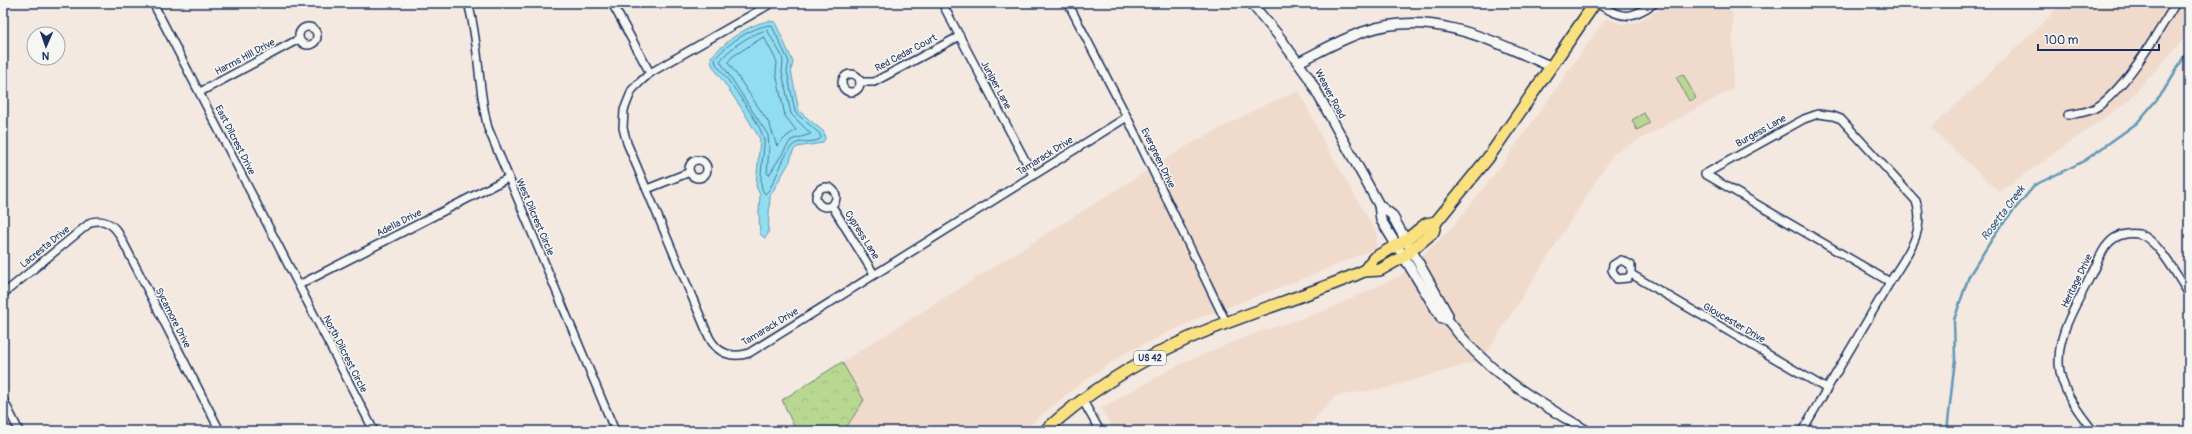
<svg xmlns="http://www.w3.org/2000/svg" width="2192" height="434" font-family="Pangolin,sans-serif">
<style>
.built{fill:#f0dacc}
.green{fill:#b8d892;stroke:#6a8478}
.forest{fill:url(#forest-crowns);stroke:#6a8478}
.water{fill:#91def1;stroke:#6298b6}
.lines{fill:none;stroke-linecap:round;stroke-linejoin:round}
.shore{stroke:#4a7599;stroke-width:1}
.stream{stroke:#6298b6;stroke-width:2.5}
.minor-casing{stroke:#1b2f5e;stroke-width:10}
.secondary-casing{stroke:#1b2f5e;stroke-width:12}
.primary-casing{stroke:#1b2f5e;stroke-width:14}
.minor{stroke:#f6f6f2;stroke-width:7}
.secondary{stroke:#f6f6f2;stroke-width:9}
.primary{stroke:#fae180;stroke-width:11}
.labels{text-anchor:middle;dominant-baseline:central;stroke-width:3;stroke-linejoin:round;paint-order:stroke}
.shield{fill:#f6f6f2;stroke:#5d6b8a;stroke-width:1}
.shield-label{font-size:9px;font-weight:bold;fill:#1b2f5e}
.street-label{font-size:10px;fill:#1b2f5e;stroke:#f6f6f2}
.water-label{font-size:11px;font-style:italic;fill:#33527b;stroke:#f6f6f2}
</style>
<defs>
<pattern id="forest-crowns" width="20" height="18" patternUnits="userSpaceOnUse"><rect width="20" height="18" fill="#b8d892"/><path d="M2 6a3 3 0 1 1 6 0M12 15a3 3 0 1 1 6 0" fill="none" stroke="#9eba80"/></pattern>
</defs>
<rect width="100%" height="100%" fill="#f3e9e1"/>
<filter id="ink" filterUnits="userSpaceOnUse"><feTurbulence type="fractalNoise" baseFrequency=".025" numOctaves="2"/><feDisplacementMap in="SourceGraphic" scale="8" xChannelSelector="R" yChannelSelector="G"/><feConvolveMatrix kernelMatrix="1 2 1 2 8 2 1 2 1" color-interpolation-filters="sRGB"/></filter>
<g filter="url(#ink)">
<g class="built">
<polygon points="1671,3 1725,3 1733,15 1733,89 1614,153 1482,360 1386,388 1335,396 1304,431 1244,431 1241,429 1238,431 1114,431 1101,408 1182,363 1250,335 1324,311 1400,276 1453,227 1501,166 1606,18 1622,24 1635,23"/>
<polygon points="2060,3 2189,3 2189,33 2126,103 1999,192 1931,128 2050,16"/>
<polygon points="1299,91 1324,142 1377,234 1376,248 1300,280 1201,317 1127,352 1084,381 1040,416 1025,431 844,431 864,400 842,362 1185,147 1260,107"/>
</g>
<g class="green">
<polygon points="1683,74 1696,98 1689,101 1676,77"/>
<polygon points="1644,113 1650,123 1637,130 1632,120"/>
</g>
<polygon class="forest" points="842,362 864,400 844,431 796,431 782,400"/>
<path class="water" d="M769,21L775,22L793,62L791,71L799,111L824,132L825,139L822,143L797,147L793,151L790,161L770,196L768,234L765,238L760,234L759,213L760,195L756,186L760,139L742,109L712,65L711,57C727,41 746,25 769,21Z"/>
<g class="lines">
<g class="shore">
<path d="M769,25L772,26L789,62L787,71L795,112L820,134L821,138C814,145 800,138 792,146C783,155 774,187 765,194C756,185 765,154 764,140C762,125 727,78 716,64L715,59C726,44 751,28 769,25Z"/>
<path d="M767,30L782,56L783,62L782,72L791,114L811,134L791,140L769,175L767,173L769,148L768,135L720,61C729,48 752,33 767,30Z"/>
<polygon points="764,37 777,62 776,73 785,116 796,130 787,136 777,146 769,123 728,62 732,57"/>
</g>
<polyline class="stream" points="1947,431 1955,359 1954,320 1969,276 1999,228 2035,185 2084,161 2137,123 2163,92 2189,48"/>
<g class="minor-casing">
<g id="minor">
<polyline points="153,3 374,431"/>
<path d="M468,3C480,44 477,87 488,128L615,431"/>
<polyline points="612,3 650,73"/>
<path d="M772,3L650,73L640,82L632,90L624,110L623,128L627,143L709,337C717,353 732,359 749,353L1127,117"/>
<polyline points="942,3 1033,175"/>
<polyline points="1068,3 1127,117 1227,324"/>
<path d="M1596,3C1624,19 1628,20 1655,3"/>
<circle cx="308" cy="36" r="9"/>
<circle cx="851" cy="83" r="9"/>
<polyline points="860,82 874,82 960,36"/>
<polyline points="200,92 299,39"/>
<path d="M1818,114L1833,116L1841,119L1916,201C1927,232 1905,257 1890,282L1705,174L1804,119Z"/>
<path d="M2068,115C2079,113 2091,112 2100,105C2129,83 2157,34 2176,3"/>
<circle cx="698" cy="169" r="9"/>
<circle cx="826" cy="197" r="10"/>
<polyline points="647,189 690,172"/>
<polyline points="832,206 874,274"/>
<polyline points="1631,274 1628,278 1617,279 1612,270 1613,265 1621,260 1631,265 1631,274 1827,389"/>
<polyline points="299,285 508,178"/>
<path d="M3,294L91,222C104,219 112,223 119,234L220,431"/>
<polyline points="3,399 19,431"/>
<polyline points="1082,399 1100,431"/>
<polyline points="1802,431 1890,282"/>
<path d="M2093,431C2078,411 2061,391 2059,364C2059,357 2059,350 2061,343C2066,319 2082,295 2092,273C2097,264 2101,251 2108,244C2115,235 2128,232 2139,234C2158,239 2178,278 2189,294"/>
</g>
</g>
<g class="secondary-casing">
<g id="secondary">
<path d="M1251,3L1278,35L1309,78L1379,205L1381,220L1442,319H1447C1487,373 1531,398 1587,431"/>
<path d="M1299,62C1321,51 1343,38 1366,31C1431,9 1491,40 1550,66"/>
<polyline points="1379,205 1392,215 1399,228 1448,315 1447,319"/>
</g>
</g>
<g class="primary-casing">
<g id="primary">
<polyline points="1364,271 1374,258 1406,240 1426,224 1436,222"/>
<path d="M1045,431C1087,392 1135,363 1187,339C1244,313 1306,297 1364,271L1380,270L1403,257L1433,232L1436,222L1488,158L1595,3"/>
</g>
</g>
<use href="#minor" class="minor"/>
<use href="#secondary" class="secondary"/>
<use href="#primary" class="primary"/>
</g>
</g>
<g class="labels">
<rect class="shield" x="1134" y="351" width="32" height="14" rx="3"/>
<g class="shield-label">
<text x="1150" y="358">US 42</text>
</g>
<g class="street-label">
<text transform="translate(906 53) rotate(-28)">Red Cedar Court</text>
<text transform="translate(245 57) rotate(-28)">Harms Hill Drive</text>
<text transform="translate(996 85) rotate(62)">Juniper Lane</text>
<text transform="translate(1330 94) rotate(62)">Weaver Road</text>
<text transform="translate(1761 131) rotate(-29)">Burgess Lane</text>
<text transform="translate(235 140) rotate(63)">East Dilcrest Drive</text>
<text transform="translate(1045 156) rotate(-32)">Tamarack Drive</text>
<text transform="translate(1158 158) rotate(64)">Evergreen Drive</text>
<text transform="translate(535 217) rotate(67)">West Dilcrest Circle</text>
<text transform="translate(399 223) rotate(-27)">Adella Drive</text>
<text transform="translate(862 235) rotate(58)">Cypress Lane</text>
<text transform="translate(45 247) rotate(-39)">Lacresta Drive</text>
<text transform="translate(2077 281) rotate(-64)">Heritage Drive</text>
<text transform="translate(173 318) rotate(63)">Sycamore Drive</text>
<text transform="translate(1734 323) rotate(30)">Gloucester Drive</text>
<text transform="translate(770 327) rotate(-31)">Tamarack Drive</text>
<text transform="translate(345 354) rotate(63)">North Dilcrest Circle</text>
</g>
<g class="water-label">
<text transform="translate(2003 213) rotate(-53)">Rosetta Creek</text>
</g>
</g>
<rect width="2192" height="434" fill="none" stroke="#f6f6f2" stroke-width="16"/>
<rect x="8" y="8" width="2176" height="418" fill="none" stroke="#1b2f5e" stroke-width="1.5" filter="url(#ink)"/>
<g transform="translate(46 46) rotate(182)"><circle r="19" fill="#f6f6f2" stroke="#9ea6b7"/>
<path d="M0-3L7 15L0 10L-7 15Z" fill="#1b2f5e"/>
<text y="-6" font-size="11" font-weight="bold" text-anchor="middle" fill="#1b2f5e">N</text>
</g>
<path d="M2038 44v6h121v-6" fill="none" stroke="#1b2f5e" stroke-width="2"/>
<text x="2044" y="44" font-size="12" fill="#1b2f5e" stroke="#f6f6f2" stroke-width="3" paint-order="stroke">100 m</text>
</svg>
